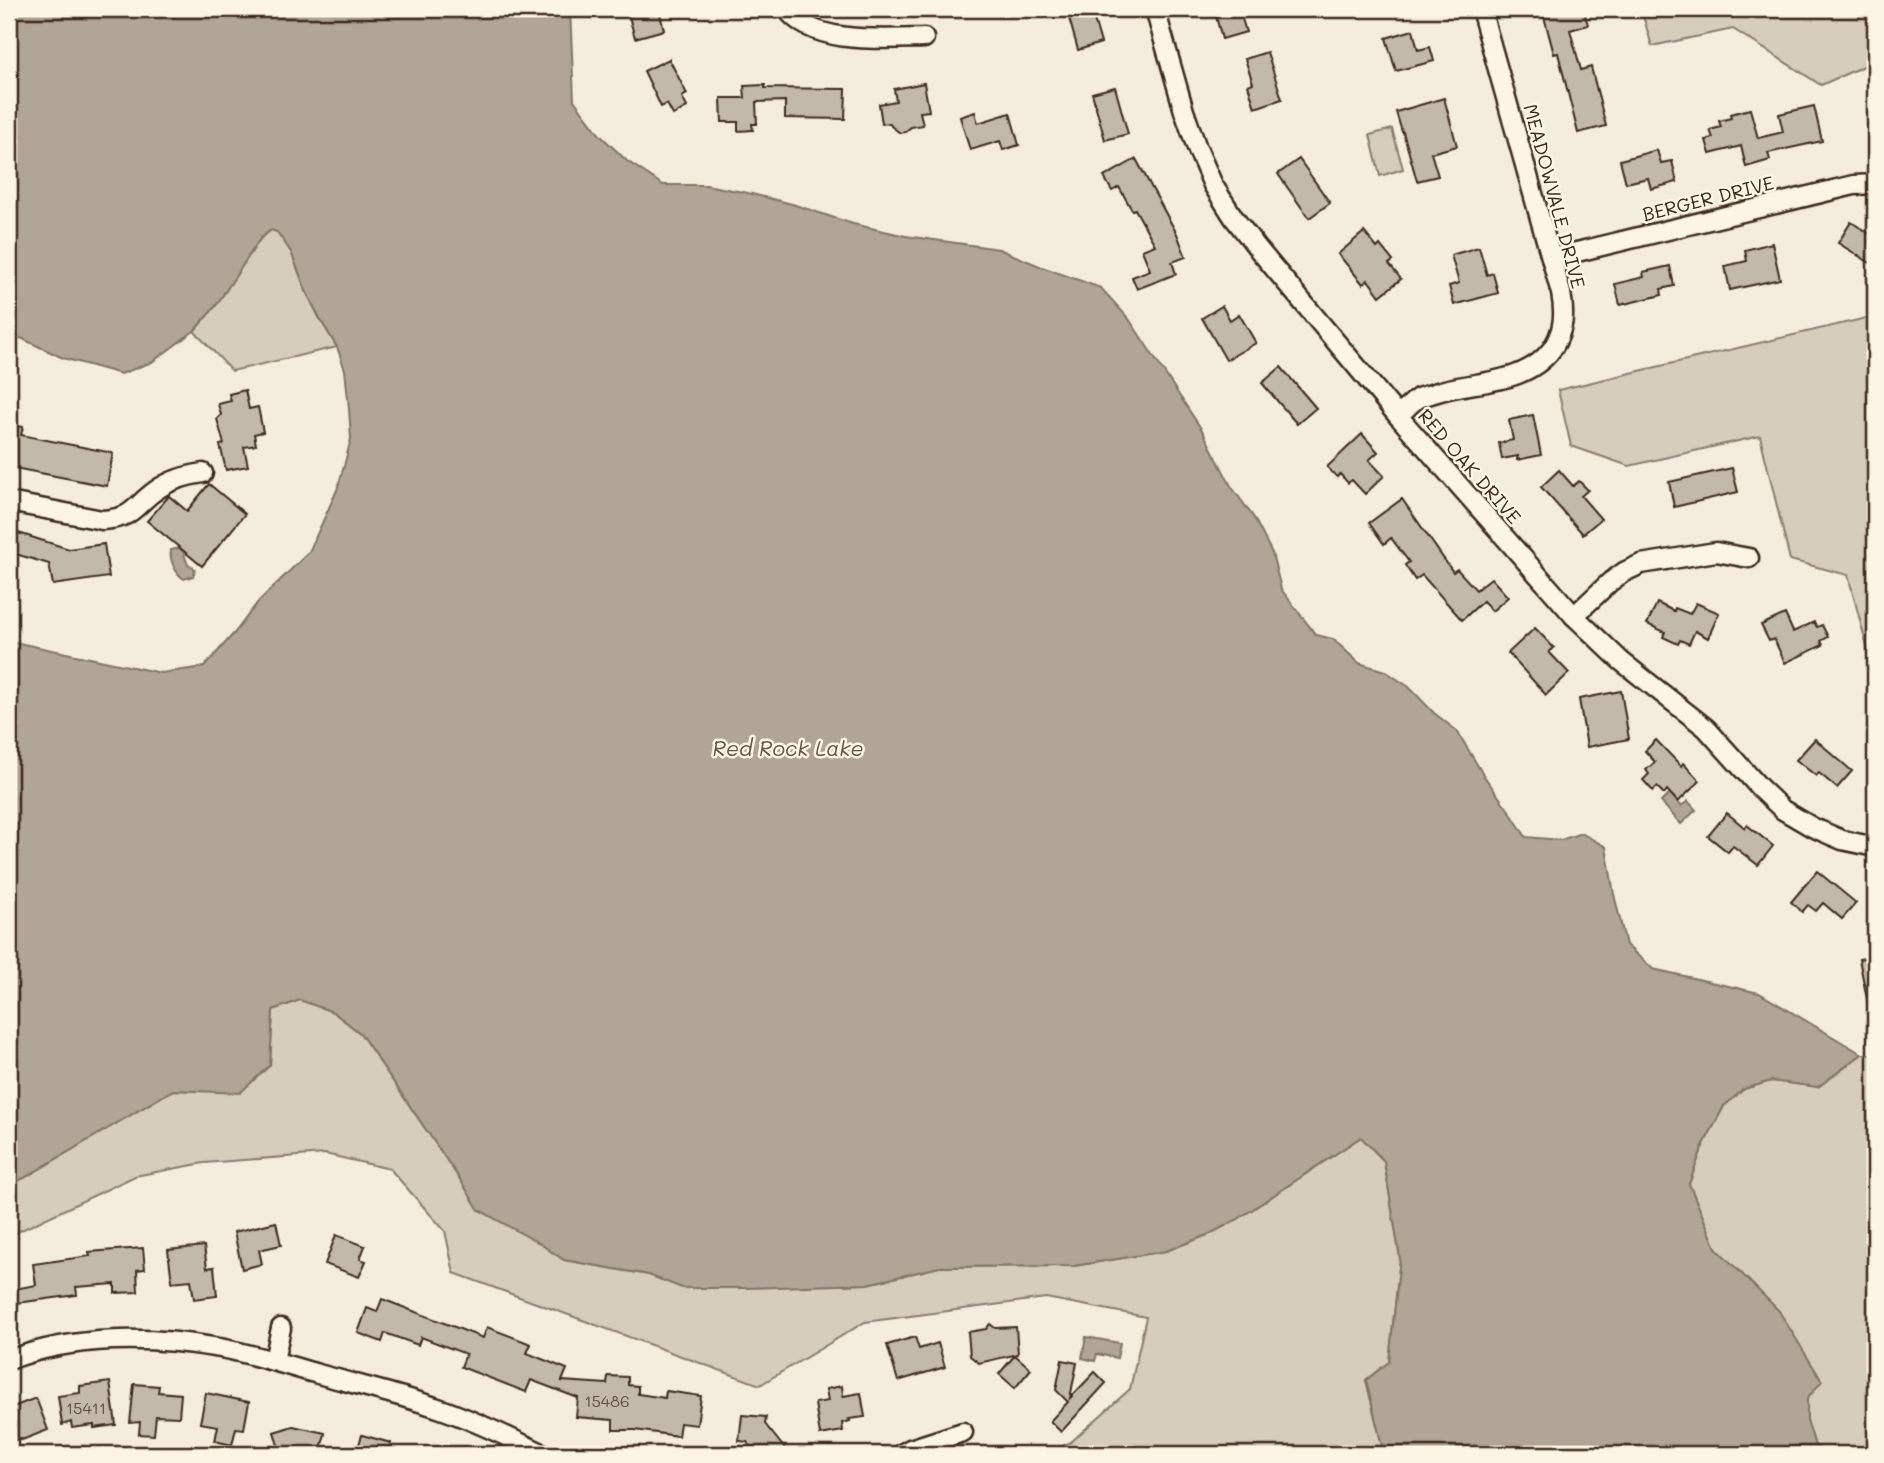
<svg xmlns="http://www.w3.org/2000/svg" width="1884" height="1463" font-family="Mali,sans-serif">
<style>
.green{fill:#d6cdbd;stroke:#887c6e;stroke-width:2}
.water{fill:#b0a596;stroke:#817466;stroke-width:2}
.building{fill:#c3b9aa;stroke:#3b2a1e;stroke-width:2}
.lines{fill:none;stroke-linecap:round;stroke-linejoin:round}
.street-casing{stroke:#3b2a1e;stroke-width:23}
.street{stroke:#fcf5e5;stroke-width:18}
.labels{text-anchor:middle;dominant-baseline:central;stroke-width:5;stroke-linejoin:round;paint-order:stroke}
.number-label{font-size:16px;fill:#5d4e41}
.street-label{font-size:19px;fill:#3b2a1e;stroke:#fcf5e5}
.water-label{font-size:21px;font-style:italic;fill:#645548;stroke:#fcf5e5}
</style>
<rect width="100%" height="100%" fill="#f4eddd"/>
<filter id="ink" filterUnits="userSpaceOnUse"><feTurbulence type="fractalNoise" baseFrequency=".0143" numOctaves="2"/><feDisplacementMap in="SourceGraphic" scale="14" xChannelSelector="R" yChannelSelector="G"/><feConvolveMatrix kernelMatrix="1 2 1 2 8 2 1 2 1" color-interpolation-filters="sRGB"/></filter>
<g filter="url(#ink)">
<g class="green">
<polygon points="1641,9 1875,9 1875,61 1821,85 1733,29 1652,46"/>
<polygon points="1392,129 1403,169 1380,176 1370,135"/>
<polygon points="271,230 278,232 291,252 307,293 320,319 337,347 232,371 194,331 215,307 260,239"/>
<polygon points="1875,316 1875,677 1848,575 1790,560 1760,436 1629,466 1571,446 1558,390"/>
<polygon points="300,1000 333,1012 360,1033 459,1178 539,1243 564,1260 649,1275 683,1288 868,1284 939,1267 1074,1266 1166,1251 1210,1234 1238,1219 1361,1137 1384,1161 1400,1258 1389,1362 1366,1380 1384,1454 1046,1454 1071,1442 1130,1389 1146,1317 1046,1298 865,1322 760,1385 454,1273 445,1231 390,1169 325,1154 204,1163 135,1176 9,1236 9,1184 24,1178 173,1090 240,1092 270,1065 273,1010"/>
<polygon points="1862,1054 1875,1054 1875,1454 1827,1454 1815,1446 1807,1420 1807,1399 1779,1311 1716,1248 1689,1184 1703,1146 1724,1106 1744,1089 1771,1081 1818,1087"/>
</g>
<g class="water">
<polygon points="9,9 570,9 574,100 600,135 627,161 663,185 706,185 748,193 792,204 853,224 906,236 999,249 1042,267 1101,288 1129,319 1202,430 1231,486 1254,518 1272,553 1281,589 1316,635 1333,639 1359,663 1385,671 1409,687 1434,713 1457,731 1484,776 1510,812 1526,837 1561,840 1581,833 1606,847 1614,894 1626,945 1653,969 1759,993 1862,1054 1818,1087 1771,1081 1744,1089 1724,1106 1703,1146 1689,1184 1716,1248 1779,1311 1822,1381 1807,1399 1807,1420 1815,1446 1827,1454 1384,1454 1366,1380 1389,1362 1400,1258 1384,1161 1361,1137 1238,1219 1210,1234 1166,1251 1074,1266 939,1267 868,1284 746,1288 682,1288 649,1275 564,1260 539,1243 479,1210 459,1178 360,1033 333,1012 300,1000 273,1010 270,1065 240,1093 173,1090 24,1178 9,1184 9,641 161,673 204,667 236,631 258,602 309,552 337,490 344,466 351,439 349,409 345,370 337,347 320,319 307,293 291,252 277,232 271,230 260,239 215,307 194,331 152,362 121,374 63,358 23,339 9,334"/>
<path d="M179,548L183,551L188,565L193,567L195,570L193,576L184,579C176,574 169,560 171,550Z"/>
<polygon points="1670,793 1681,806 1688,801 1696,810 1681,824 1661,802"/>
<polygon points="1086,1337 1120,1343 1117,1358 1097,1354 1095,1361 1082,1358"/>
</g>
<g class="building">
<polygon points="627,9 648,9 650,13 659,10 664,30 635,38"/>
<polygon points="1075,9 1091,9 1101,43 1078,50 1067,11"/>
<polygon points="1214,9 1239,9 1246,32 1222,39"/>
<polygon points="1542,9 1577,9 1578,12 1584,11 1588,25 1570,30 1581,70 1591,67 1606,126 1578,133 1558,53 1554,54"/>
<polygon points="1413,30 1418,50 1430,47 1434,61 1396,71 1386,38"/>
<polygon points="1267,52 1282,99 1255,108 1248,85 1253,83 1245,59"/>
<polygon points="669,59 687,94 682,97 687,107 673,115 667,104 661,107 644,71"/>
<polygon points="924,83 929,111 920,112 923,125 911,127 905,132 900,133 891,126 890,123 882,124 879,104 896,101 894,89"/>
<polygon points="765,85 765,88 846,89 845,119 785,118 785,101 756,102 757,124 752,124 753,130 738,131 738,122 722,122 721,98 745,98 744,86"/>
<polygon points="1115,87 1128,134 1105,140 1092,93"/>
<polygon points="1444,98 1457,146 1431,153 1438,176 1417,181 1403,132 1402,132 1396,112"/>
<polygon points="1814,106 1822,141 1768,153 1770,160 1746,167 1741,146 1710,154 1706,140 1713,138 1710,130 1721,127 1719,121 1731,118 1730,114 1750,109 1758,138 1783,132 1779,114"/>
<polygon points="975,112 978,123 1010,113 1019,145 1003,150 1000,141 970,150 960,117"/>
<polygon points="1657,150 1661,163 1672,161 1677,182 1651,189 1648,178 1626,183 1620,160"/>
<polygon points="1136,159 1177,234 1186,257 1172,262 1176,274 1137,289 1132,277 1150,270 1142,250 1155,245 1135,209 1132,210 1119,187 1112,191 1104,177"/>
<polygon points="1299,159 1330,203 1309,218 1278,174"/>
<polygon points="1851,222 1875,237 1875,266 1838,243"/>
<polygon points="1364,232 1377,248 1380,245 1393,261 1389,264 1401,279 1380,296 1368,280 1363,284 1338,254"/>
<polygon points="1772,243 1780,279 1730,290 1725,266 1747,261 1745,250"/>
<polygon points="1479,247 1487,275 1493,273 1498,293 1454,305 1449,286 1459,283 1451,255"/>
<polygon points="1670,266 1674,286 1661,289 1662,295 1620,305 1615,284 1644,277 1643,272"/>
<polygon points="1222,306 1230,320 1239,314 1256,343 1226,360 1202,318"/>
<polygon points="1281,367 1316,408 1297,424 1262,383"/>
<polygon points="245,390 249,409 258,407 263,432 254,434 256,445 244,447 248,466 226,470 220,445 224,444 217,419 221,415 218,404 231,401 229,394"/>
<polygon points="1533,415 1541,455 1517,460 1518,456 1502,459 1499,443 1513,440 1509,420"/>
<polygon points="9,424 23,427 21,435 113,453 107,486 9,467"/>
<polygon points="1362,434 1378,452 1369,460 1384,476 1365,494 1352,480 1348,483 1340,474 1337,477 1327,467"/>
<polygon points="1732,468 1738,492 1674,507 1669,482"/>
<polygon points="1559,470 1573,486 1579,481 1588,490 1581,496 1601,519 1583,534 1541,487"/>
<polygon points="209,484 245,514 202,566 147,521 169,496 187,511"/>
<polygon points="1402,499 1453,572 1457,569 1476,590 1491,578 1508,597 1492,611 1483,601 1462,620 1422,575 1415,580 1405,565 1409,562 1391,538 1384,544 1369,523"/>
<polygon points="9,530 69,549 104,544 109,577 53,585 49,564 9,552"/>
<polygon points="1657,603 1674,611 1675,608 1690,614 1696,603 1719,613 1708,638 1695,631 1689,644 1680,640 1678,644 1663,637 1665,632 1647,624"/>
<polygon points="1785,614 1793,632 1814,622 1817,627 1822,625 1828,637 1821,641 1823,645 1785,663 1774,639 1769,641 1761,625"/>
<polygon points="1535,628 1554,648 1549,652 1569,673 1546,695 1508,653"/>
<polygon points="1621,691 1629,739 1587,747 1579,699"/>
<polygon points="1815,739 1852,771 1837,788 1819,773 1816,776 1796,760"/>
<polygon points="1656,740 1681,766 1683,763 1700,781 1678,802 1667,790 1664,794 1657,787 1653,791 1643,780 1649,774 1646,770 1655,762 1645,751"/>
<polygon points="1727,813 1745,828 1747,825 1773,846 1758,865 1733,846 1728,852 1708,836"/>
<polygon points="1817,871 1856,903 1842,919 1823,903 1816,911 1808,905 1802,912 1791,902"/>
<polygon points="1875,956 1875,1009 1869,1009 1859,959"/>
<polygon points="276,1222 281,1245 259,1250 262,1264 242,1269 234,1232"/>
<polygon points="336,1235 365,1246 360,1259 366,1261 359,1277 325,1264"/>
<polygon points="204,1246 207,1268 214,1267 217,1296 194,1299 191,1280 172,1282 168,1250"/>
<polygon points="143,1248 145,1269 137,1270 138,1292 115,1293 115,1284 76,1287 77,1295 9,1304 9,1290 36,1285 33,1264 90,1256 89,1252"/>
<polygon points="382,1299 483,1338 487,1327 531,1344 527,1353 567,1369 562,1381 607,1384 608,1376 628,1377 628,1385 638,1386 638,1394 665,1398 666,1391 701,1396 697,1425 680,1423 678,1436 635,1430 613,1430 613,1420 576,1417 578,1398 531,1380 526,1392 461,1367 466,1354 421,1337 418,1345 385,1333 382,1342 358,1333 367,1308 377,1312"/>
<polygon points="990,1324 995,1328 1016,1327 1018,1354 979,1363 970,1356 968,1332 986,1329"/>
<polygon points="915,1337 919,1349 938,1343 945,1367 898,1381 887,1345"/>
<polygon points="1015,1355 1031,1369 1015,1388 999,1374"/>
<polygon points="1062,1360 1077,1363 1070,1398 1095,1372 1106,1383 1061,1432 1050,1421 1068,1402 1056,1390"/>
<polygon points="110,1382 116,1425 94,1428 94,1425 72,1428 71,1422 62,1425 58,1396 80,1393 80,1386"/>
<polygon points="134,1384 159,1386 158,1392 181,1394 179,1417 156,1416 154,1435 139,1434 140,1422 130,1423"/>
<polygon points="842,1386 843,1396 861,1393 865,1417 849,1419 850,1421 842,1423 843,1431 820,1435 815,1403 828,1401 826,1389"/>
<polygon points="206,1393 249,1402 244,1429 236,1428 232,1445 215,1441 218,1426 200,1423"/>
<polygon points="36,1398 48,1430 22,1440 21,1438 9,1442 9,1419 14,1418 10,1408"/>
<polygon points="742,1415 766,1417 765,1424 785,1449 778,1454 757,1454 747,1442 739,1441"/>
<polygon points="293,1426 325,1433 320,1454 309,1454 287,1449 280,1452 274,1432"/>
<polygon points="362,1435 391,1443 387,1454 356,1454"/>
</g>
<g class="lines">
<g class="street-casing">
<g id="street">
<path d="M787,9C812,45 884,39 924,38"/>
<polyline points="1155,9 1184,111 1197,148 1213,185 1234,218 1259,250 1398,416 1574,616 1621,661 1706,728 1759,787 1783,810 1812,827 1842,840 1875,847"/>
<polyline points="1552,258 1854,185 1875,184"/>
<path d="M1398,416C1404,411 1411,403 1418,398C1423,396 1429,395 1434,393C1472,380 1525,386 1552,349C1564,331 1565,314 1561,293L1481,9"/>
<path d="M9,502L102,520C134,518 133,507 155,491C170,480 185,476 203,473"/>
<polyline points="1574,616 1610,582 1624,572 1641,564 1716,552 1749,558"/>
<path d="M9,1360C74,1335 151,1336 220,1348C253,1354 286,1365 318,1374C359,1385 401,1395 441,1409C476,1421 510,1438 544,1454"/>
<polyline points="274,1361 281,1328"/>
<polyline points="901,1454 910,1449 963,1432"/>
</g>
</g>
<use href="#street" class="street"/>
</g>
</g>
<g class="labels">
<g class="number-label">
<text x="607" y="1400">15486</text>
<text x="86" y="1407">15411</text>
</g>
<g class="street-label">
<text transform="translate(1555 196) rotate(75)">MEADOWVALE DRIVE</text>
<text transform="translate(1708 198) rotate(-14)">BERGER DRIVE</text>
<text transform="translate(1470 466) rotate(49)">RED OAK DRIVE</text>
</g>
<g class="water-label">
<text x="788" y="747">Red Rock Lake</text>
</g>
</g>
<rect width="1884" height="1463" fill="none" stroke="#fcf5e5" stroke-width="35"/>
<rect x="18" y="18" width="1849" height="1428" fill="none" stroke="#3b2a1e" stroke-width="2.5" filter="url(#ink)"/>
</svg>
